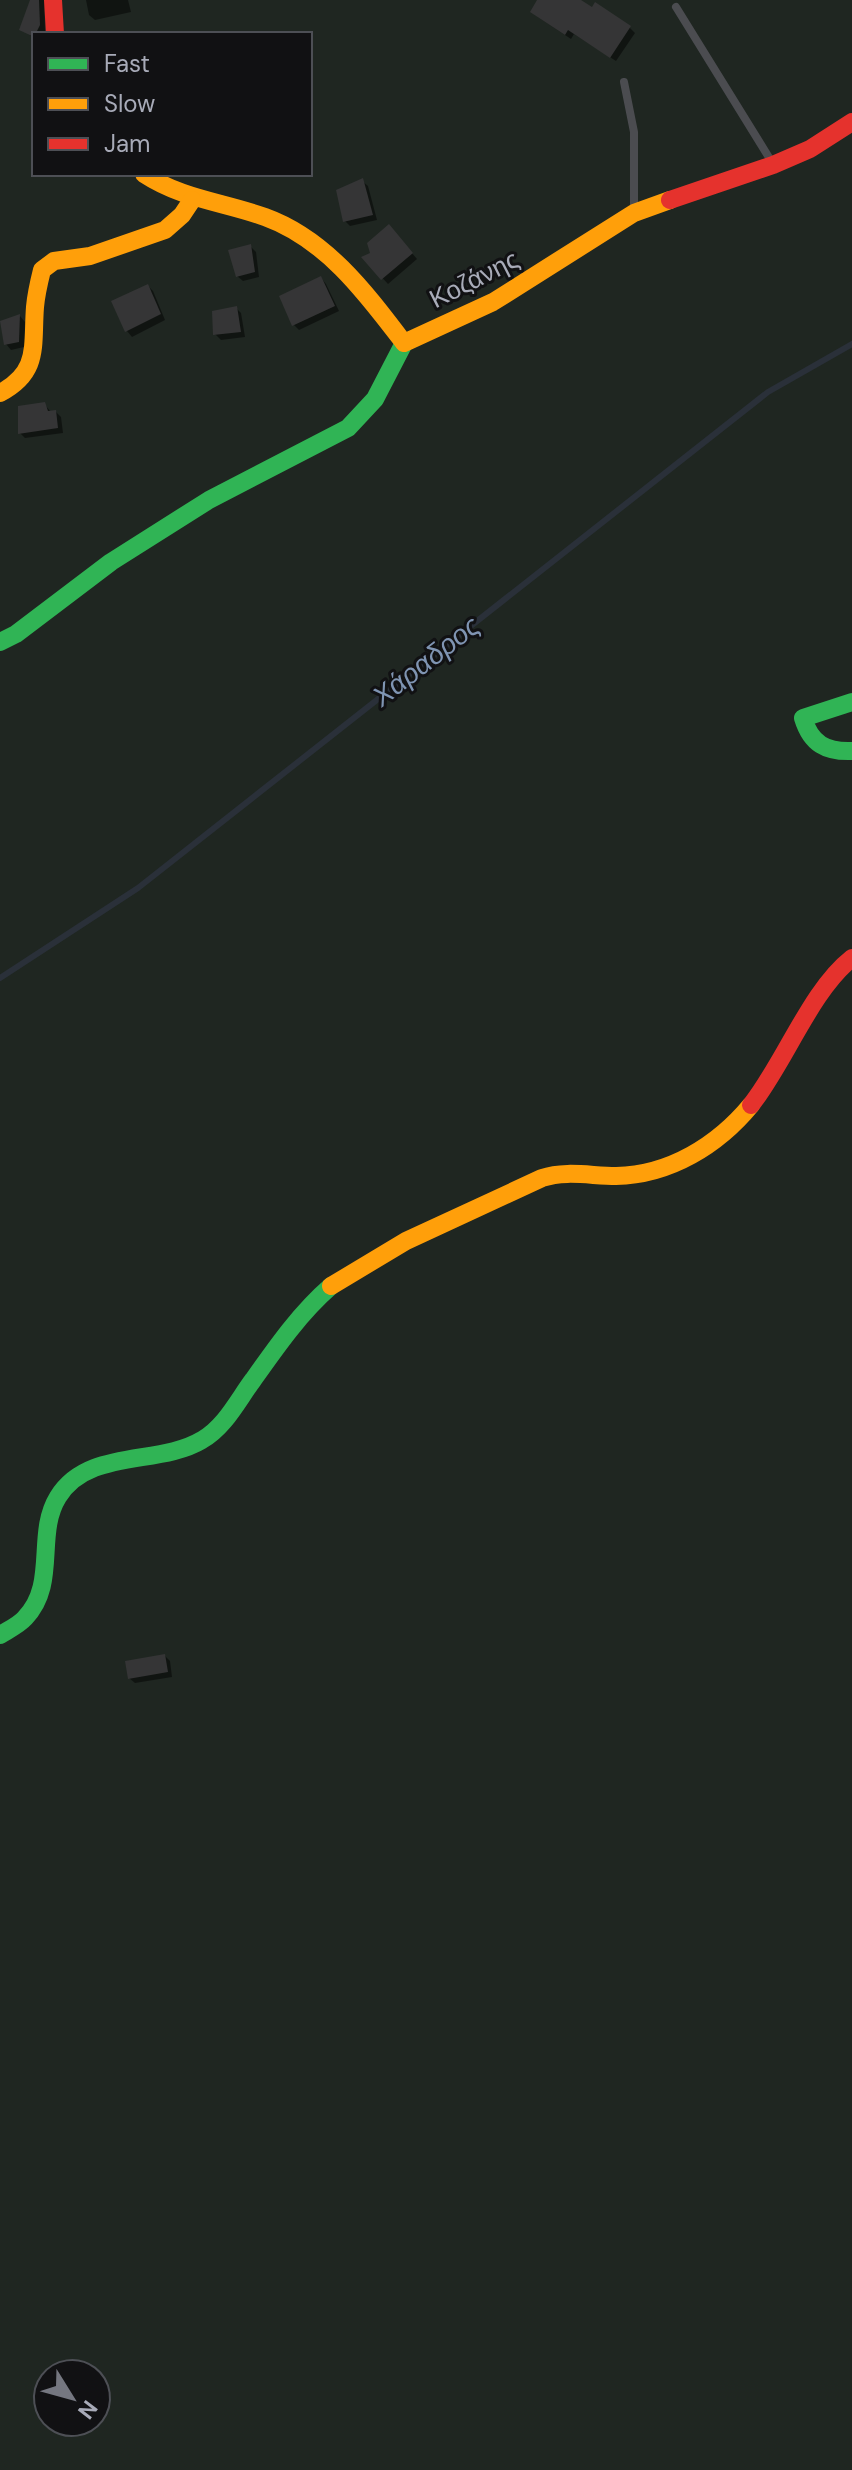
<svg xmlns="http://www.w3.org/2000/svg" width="852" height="2470" font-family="'DM Sans',sans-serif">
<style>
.green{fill:#1f2621;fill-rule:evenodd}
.shadow{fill:#0007}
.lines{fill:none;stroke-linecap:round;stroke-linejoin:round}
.stream{stroke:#2a3039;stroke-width:6}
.building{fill:#353536}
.lane{stroke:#4b4c50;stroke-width:8}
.fast{stroke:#30b455;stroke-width:18}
.slow{stroke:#ff9f0a;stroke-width:18}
.jam{stroke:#e5322d;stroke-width:18}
.labels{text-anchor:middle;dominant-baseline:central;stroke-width:6;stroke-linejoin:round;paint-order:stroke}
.street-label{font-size:26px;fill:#a8abb8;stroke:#111113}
.water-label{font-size:28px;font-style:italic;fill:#7f94b2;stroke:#111113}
</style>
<rect width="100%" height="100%" fill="#171717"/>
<path class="green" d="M0,0H852V2470H0ZM34,34H310V174H34ZM48,2374H96V2422H48Z"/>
<g class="shadow">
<polygon points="32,0 44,0 45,31 44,34 34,34 34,38 21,29"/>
<polygon points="86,0 128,0 131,12 95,20 89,15"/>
<polygon points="540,0 577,0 629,27 635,33 616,61 574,34 571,39 538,17 532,12"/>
<polygon points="362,181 368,186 377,220 350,226 345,221"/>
<polygon points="394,232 417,259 388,284 364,258 373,254"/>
<polygon points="250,246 256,252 259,277 243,281 237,276"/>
<polygon points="321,278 326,284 339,311 299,330 294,325"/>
<polygon points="148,286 153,291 165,320 132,337 127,331 114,302"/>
<polygon points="236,308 241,313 245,337 221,340 215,334"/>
<polygon points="20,316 25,322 24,347 11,350 6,344"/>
<polygon points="45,405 51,412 56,412 61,417 63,433 25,438 20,433"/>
<polygon points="165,1656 170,1661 172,1677 135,1683 129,1678"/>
</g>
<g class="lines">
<polyline class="stream" points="0,978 138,888 768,392 852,344"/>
</g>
<g class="building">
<polygon points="30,0 39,0 40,25 34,37 19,30"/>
<polygon points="537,0 581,0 592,7 595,2 631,26 610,58 568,30 565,35 530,12"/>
<polygon points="363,178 373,215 343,222 336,190"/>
<polygon points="389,224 413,253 381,280 361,257 370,253 367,243"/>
<polygon points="251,244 255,272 236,277 228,250"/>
<polygon points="321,276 335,306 292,326 279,296"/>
<polygon points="148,284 161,314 125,332 111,301"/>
<polygon points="237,306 241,332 213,335 212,311"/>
<polygon points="20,314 19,342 4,345 0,321"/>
<polygon points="45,402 48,411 56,410 58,428 18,434 18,406"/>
<polygon points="165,1654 168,1672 128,1679 125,1661"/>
</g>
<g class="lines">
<g class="lane">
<polyline points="676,7 773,164"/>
<polyline points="624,82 634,132 634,212"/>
</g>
<g class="fast">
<polyline points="0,642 16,634 111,562 209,500 348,428 375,399 404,343"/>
<path d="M852,702L803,718C811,744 826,752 852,751"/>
<path d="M0,1635C8,1630 19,1625 25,1618C58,1584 35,1534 58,1497C88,1448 159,1466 202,1440C225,1427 238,1400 253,1380C277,1346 300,1313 331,1286"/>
</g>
<g class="slow">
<path d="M144,174C182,199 223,202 265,217C326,239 366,293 404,343L493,302L634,213L670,200"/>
<path d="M0,393C40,372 32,346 35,307C36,295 39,282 42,270L54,261L90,256L165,230L182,215L192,200"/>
<path d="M331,1286L406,1241L542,1178C566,1170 591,1176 616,1176C670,1175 718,1145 751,1105"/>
</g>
<g class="jam">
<polyline points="53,0 55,34"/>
<polyline points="670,200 773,165 810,149 852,122"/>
<path d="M751,1105C785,1062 811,990 852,958"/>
</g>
</g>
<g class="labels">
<g class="street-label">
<text transform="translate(474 279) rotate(-27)">Κοζάνης</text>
</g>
<g class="water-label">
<text transform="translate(426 661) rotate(-38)">Χάραδρος</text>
</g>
</g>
<rect x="32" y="32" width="280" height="144" fill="#111113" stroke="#4d4f55" stroke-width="2"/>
<rect x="48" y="58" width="40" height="12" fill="#30b455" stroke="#4d4f55" stroke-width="2"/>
<text x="104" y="72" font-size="24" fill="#a8abb8">Fast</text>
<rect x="48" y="98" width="40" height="12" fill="#ff9f0a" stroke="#4d4f55" stroke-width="2"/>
<text x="104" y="112" font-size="24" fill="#a8abb8">Slow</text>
<rect x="48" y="138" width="40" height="12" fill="#e5322d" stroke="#4d4f55" stroke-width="2"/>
<text x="104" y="152" font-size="24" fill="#a8abb8">Jam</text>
<g transform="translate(72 2398) rotate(127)"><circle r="38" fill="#111113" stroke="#4d4f55" stroke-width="2"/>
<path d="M0-6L14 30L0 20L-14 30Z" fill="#757780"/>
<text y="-12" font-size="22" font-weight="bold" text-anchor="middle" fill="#a8abb8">N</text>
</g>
</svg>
